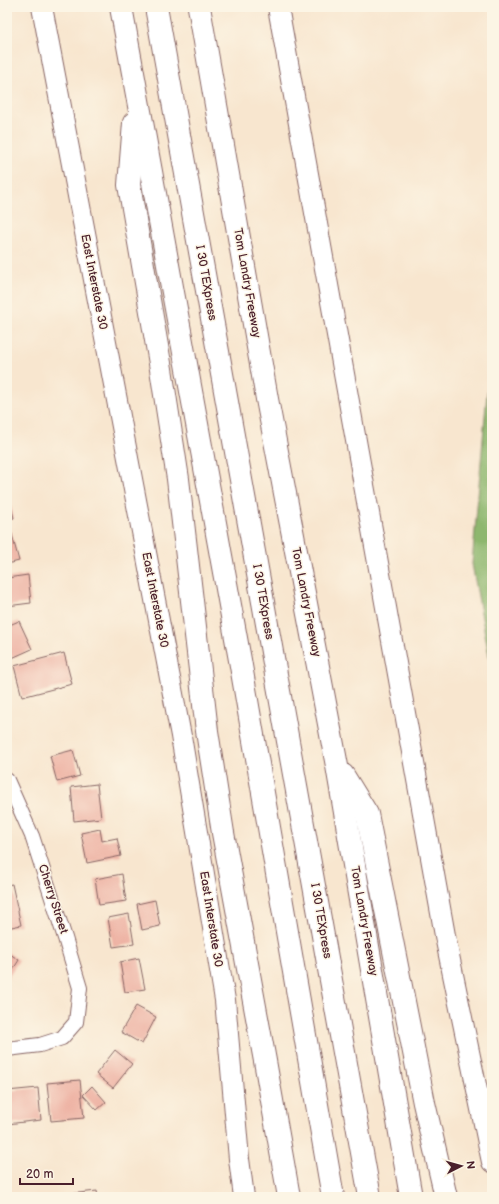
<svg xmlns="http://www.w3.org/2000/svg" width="499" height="1204" font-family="'Balsamiq Sans',sans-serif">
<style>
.forest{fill:#8eb76e;stroke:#6c6b4c}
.building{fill:#eeb3a4}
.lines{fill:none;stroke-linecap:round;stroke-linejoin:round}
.street-casing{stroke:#876564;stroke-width:16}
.secondary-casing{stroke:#876564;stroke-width:22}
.highway-casing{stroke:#876564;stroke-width:24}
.street{stroke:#fff;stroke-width:14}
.secondary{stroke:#fff;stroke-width:20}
.highway{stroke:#fff;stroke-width:22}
.labels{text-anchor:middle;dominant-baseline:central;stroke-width:3;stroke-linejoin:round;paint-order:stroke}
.street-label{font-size:12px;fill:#4a1f2b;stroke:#fcf5e5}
</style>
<rect width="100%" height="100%" fill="#fcf5e5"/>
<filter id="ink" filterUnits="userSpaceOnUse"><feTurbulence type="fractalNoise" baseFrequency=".025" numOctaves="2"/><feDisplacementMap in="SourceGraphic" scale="8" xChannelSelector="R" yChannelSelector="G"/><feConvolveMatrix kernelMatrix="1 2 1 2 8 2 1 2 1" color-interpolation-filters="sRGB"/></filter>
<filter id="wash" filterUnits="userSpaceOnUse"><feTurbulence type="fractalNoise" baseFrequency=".012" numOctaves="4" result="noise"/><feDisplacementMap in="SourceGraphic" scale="16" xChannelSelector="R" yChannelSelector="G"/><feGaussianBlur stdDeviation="0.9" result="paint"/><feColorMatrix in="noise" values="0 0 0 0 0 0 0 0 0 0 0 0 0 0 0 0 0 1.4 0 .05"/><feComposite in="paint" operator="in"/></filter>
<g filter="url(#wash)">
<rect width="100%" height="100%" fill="#f8e6cf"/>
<polygon class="forest" points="492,337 492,672 472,564"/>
<g id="blocks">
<g class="building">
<polygon points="7,491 14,518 7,520"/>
<polygon points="11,531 19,561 7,564 7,532"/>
<polygon points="28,575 31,603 7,606 7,578"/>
<polygon points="19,621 32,649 12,658 7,646 7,626"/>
<polygon points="64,653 72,684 22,697 14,666"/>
<polygon points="73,750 80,776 57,782 50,756"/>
<polygon points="97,784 101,818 74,821 71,787"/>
<polygon points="100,829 102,841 117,838 121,856 87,863 81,833"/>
<polygon points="122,874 126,901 99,905 95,879"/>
<polygon points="12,884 21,925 7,928 7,885"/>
<polygon points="155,900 160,926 142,930 137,904"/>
<polygon points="129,914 134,944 113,947 108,918"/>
<polygon points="7,952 19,960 7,979"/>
<polygon points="139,958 145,989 125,992 120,962"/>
<polygon points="136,1006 156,1017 142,1044 121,1032"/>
<polygon points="115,1050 132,1064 113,1088 96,1074"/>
<polygon points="80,1080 84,1118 51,1121 47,1083"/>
<polygon points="92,1086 106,1102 97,1110 83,1095"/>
<polygon points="38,1088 41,1120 7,1124 7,1091"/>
<polygon points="97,1191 98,1197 70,1197 69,1194"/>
</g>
</g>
</g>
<g filter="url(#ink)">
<use href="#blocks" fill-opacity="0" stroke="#876564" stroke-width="1"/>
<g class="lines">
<g class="street-casing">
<polyline id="street" points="7,780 32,836 65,938 80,988 76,1022 62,1038 40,1045 7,1049"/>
</g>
<g class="secondary-casing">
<g id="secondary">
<polyline points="42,7 181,736 225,1000 239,1159 244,1197"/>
<polyline points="278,7 446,941 492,1162"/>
</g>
</g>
<g class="highway-casing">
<g id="highway">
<polyline points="121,7 240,660 333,1197"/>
<polyline points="156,7 370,1197"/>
<polyline points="199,7 267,399 337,766 411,1197"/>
<polyline points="134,123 129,185 161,369 178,479 207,731 223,833 265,1061 289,1197"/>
<polyline points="343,775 367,814 424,1103 446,1197"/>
</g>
</g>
<use href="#street" class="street"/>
<use href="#secondary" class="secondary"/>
<use href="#highway" class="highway"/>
</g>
</g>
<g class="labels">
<g class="street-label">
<text transform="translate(94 282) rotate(79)">East Interstate 30</text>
<text transform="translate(206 283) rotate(80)">I 30 TEXpress</text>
<text transform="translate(247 283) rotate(80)">Tom Landry Freeway</text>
<text transform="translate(155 600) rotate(79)">East Interstate 30</text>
<text transform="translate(263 602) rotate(80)">I 30 TEXpress</text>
<text transform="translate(306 602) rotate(79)">Tom Landry Freeway</text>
<text transform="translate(53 899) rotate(72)">Cherry Street</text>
<text transform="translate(211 919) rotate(81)">East Interstate 30</text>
<text transform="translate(321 921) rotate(80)">I 30 TEXpress</text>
<text transform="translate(364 921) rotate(80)">Tom Landry Freeway</text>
</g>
</g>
<rect width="499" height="1204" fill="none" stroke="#fcf5e5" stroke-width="24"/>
<g transform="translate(461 1166) rotate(84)" stroke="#fcf5e5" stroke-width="3" paint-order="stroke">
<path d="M0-3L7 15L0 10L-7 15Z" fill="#4a1f2b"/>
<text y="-6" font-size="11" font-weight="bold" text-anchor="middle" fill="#4a1f2b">N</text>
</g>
<path d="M20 1178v6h53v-6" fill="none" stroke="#4a1f2b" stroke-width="2"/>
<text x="26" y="1178" font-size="12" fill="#4a1f2b" stroke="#fcf5e5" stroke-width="3" paint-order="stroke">20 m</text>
</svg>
